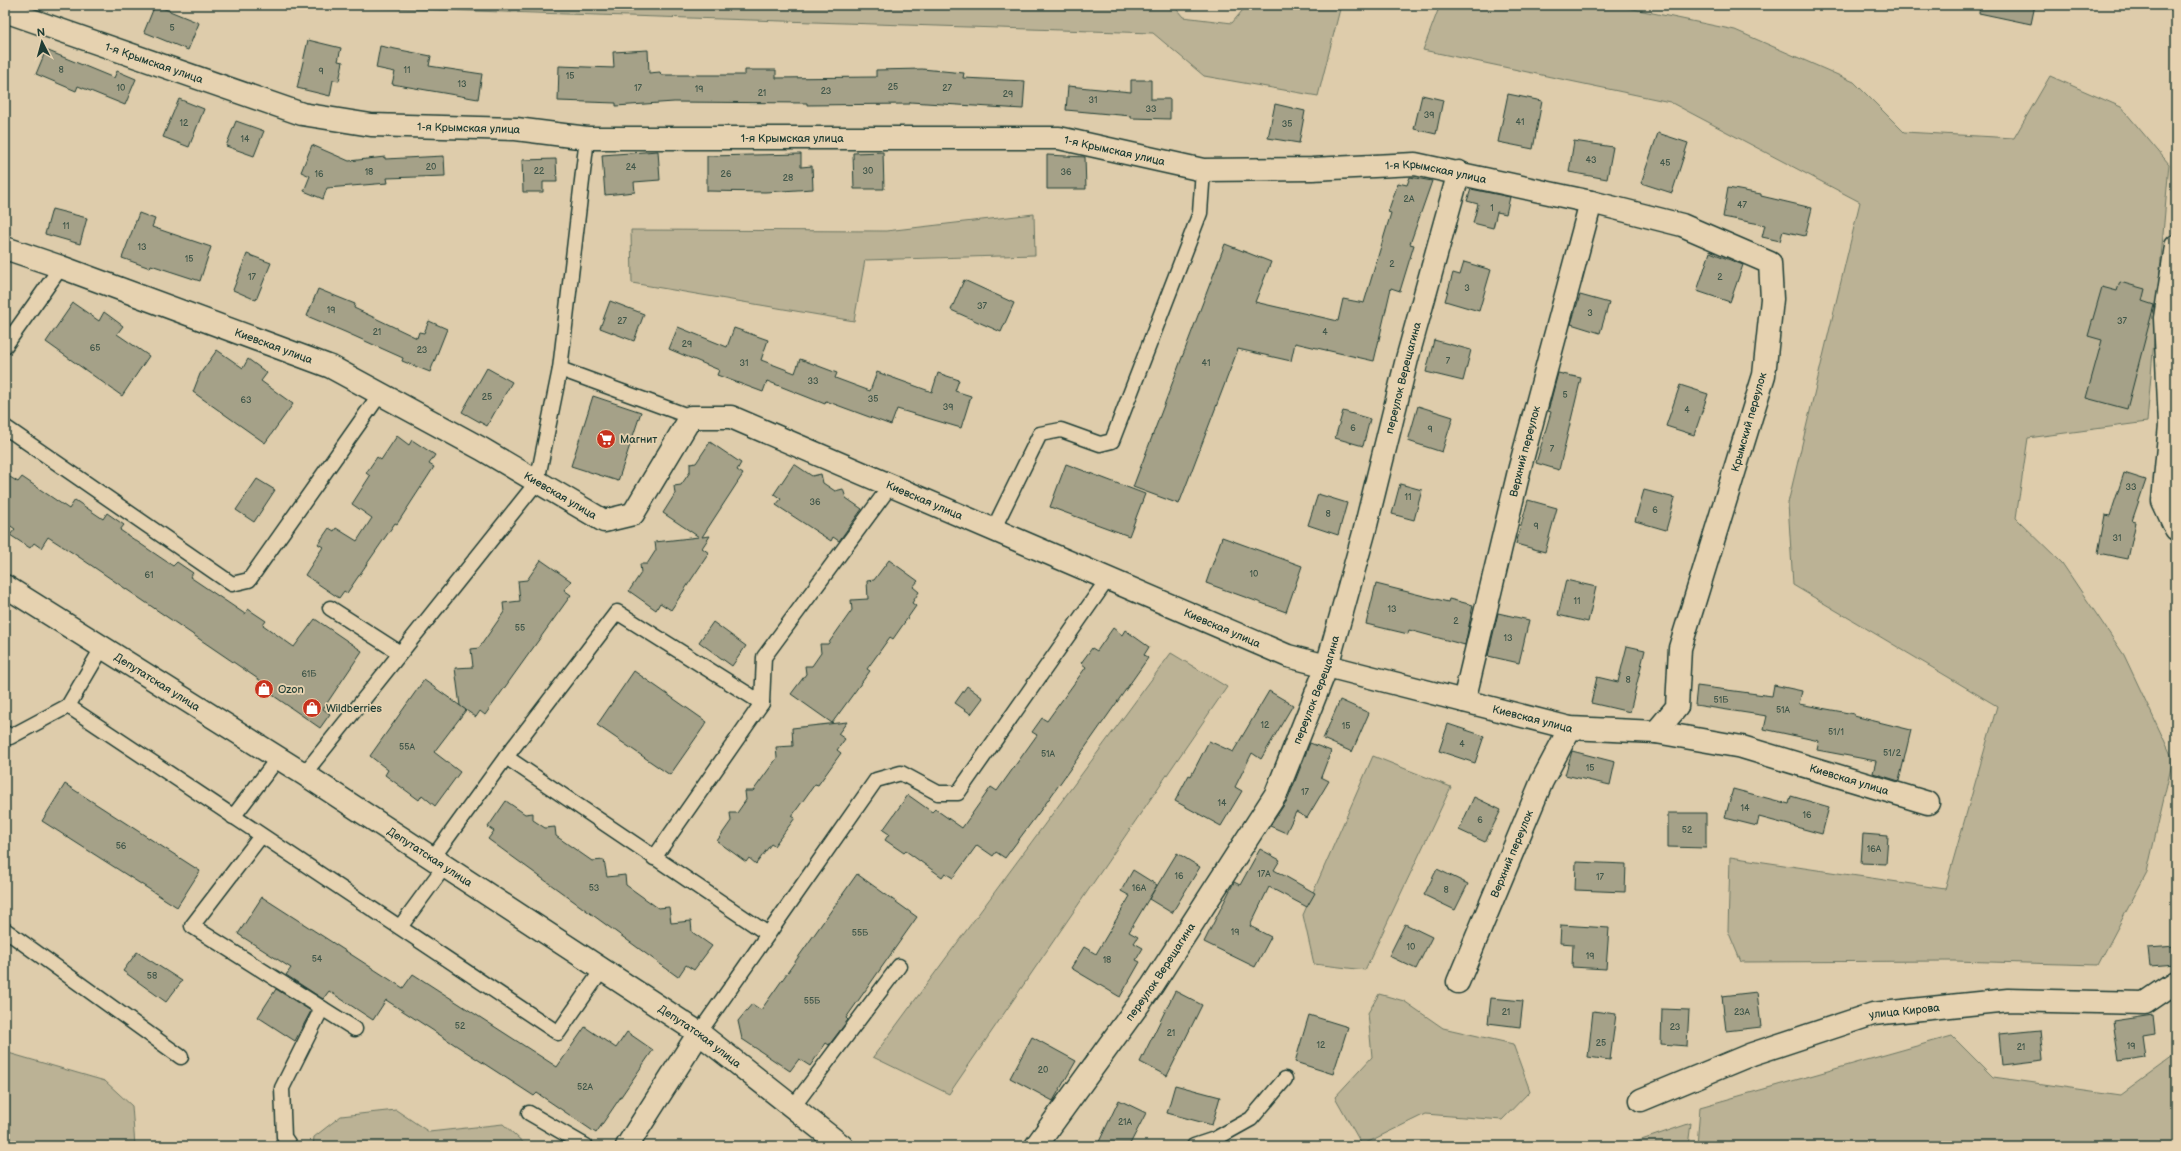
<svg xmlns="http://www.w3.org/2000/svg" width="2181" height="1151" font-family="'Balsamiq Sans',sans-serif">
<style>
.green{fill:#bbb295;stroke:#6d7864}
.building{fill:#a5a188;stroke:#1f3d34}
.lines{fill:none;stroke-linecap:round;stroke-linejoin:round}
.service-casing{stroke:#1f3d34;stroke-width:17}
.minor-casing{stroke:#1f3d34;stroke-width:25}
.service{stroke:#e6d2b0;stroke-width:14}
.minor{stroke:#e6d2b0;stroke-width:22}
.labels{text-anchor:middle;dominant-baseline:central;stroke-width:3.5;stroke-linejoin:round;paint-order:stroke}
.number-label{font-size:9px;fill:#405649}
.street-label{font-size:11px;fill:#1f3d34;stroke:#e6d2b0}
.poi-label{font-size:11px;fill:#1f3d34;stroke:#e6d2b0;text-anchor:start}
</style>
<rect width="100%" height="100%" fill="#deccab"/>
<filter id="ink" filterUnits="userSpaceOnUse"><feTurbulence type="fractalNoise" baseFrequency=".025" numOctaves="2"/><feDisplacementMap in="SourceGraphic" scale="8" xChannelSelector="R" yChannelSelector="G"/><feConvolveMatrix kernelMatrix="1 2 1 2 8 2 1 2 1" color-interpolation-filters="sRGB"/></filter>
<g filter="url(#ink)">
<g class="green">
<polygon points="288,5 1173,5 1183,17 1232,23 1247,5 1341,5 1318,96 1204,76 1153,33"/>
<polygon points="1440,5 1614,5 1735,30 1854,82 1904,132 2014,138 2050,76 2121,107 2169,164 2147,422 2028,438 2016,518 2062,563 2124,655 2173,759 2147,872 2098,965 1954,961 1741,962 1728,931 1730,857 1945,889 1997,706 1793,585 1788,503 1860,202 1670,102 1423,50"/>
<polygon points="1034,214 1035,255 865,260 854,321 632,283 631,230 886,231"/>
<polygon points="1171,653 1227,687 949,1094 873,1057"/>
<polygon points="1373,756 1451,787 1365,970 1314,964 1303,915"/>
<polygon points="1379,994 1404,1001 1443,1028 1513,1044 1530,1091 1502,1120 1425,1114 1362,1145 1335,1097 1372,1057 1368,1013"/>
<polygon points="1952,1036 1993,1077 2120,1095 2176,1054 2176,1146 1697,1146 1700,1107"/>
<polygon points="5,1052 105,1081 132,1106 135,1146 5,1146"/>
<polygon points="396,1110 429,1132 503,1124 527,1146 313,1146 314,1137 341,1116"/>
<polygon points="1691,1123 1688,1146 1624,1146"/>
</g>
<g class="building">
<polygon points="155,5 199,23 188,50 144,32"/>
<polygon points="1980,5 2035,5 2031,24 1979,13"/>
<polygon points="308,40 341,48 338,61 343,62 339,81 333,80 330,96 297,88"/>
<polygon points="380,46 431,56 429,66 482,74 478,99 392,84 395,72 376,68"/>
<polygon points="46,50 114,78 117,71 136,79 125,105 78,86 76,91 36,74"/>
<polygon points="648,50 649,73 660,72 661,75 745,75 745,70 776,70 776,78 876,77 876,70 922,69 964,73 963,78 1025,81 1023,109 910,102 910,104 807,105 807,103 674,102 616,106 616,103 558,101 559,66 614,68 613,52"/>
<polygon points="1131,80 1151,80 1151,99 1170,99 1170,119 1131,118 1131,116 1066,110 1068,86 1131,92"/>
<polygon points="1508,94 1542,101 1533,149 1498,142"/>
<polygon points="1422,95 1443,100 1436,134 1414,129"/>
<polygon points="179,99 204,109 189,147 163,137"/>
<polygon points="1275,104 1305,111 1299,143 1268,138"/>
<polygon points="236,121 264,131 254,156 226,146"/>
<polygon points="1658,133 1688,143 1672,193 1641,183"/>
<polygon points="1574,141 1613,147 1607,179 1569,172"/>
<polygon points="312,145 349,161 385,157 385,159 444,156 445,176 387,178 388,183 327,188 323,199 304,191 310,176 301,172"/>
<polygon points="658,151 660,180 634,182 635,192 605,195 602,155"/>
<polygon points="883,152 884,189 854,189 853,153"/>
<polygon points="801,154 801,167 812,166 813,189 765,192 707,191 707,156"/>
<polygon points="1047,155 1085,157 1086,189 1047,189"/>
<polygon points="556,159 557,182 543,182 543,192 523,192 522,160"/>
<polygon points="1410,177 1432,181 1410,244 1414,245 1400,291 1391,288 1374,361 1295,343 1291,361 1238,349 1179,504 1133,487 1225,244 1271,262 1255,302 1338,321 1343,299 1364,303 1391,213 1388,212 1398,183 1407,185"/>
<polygon points="1728,188 1761,194 1761,196 1812,208 1805,236 1783,231 1780,241 1762,237 1765,225 1723,217"/>
<polygon points="1471,189 1510,197 1506,214 1497,212 1493,228 1473,223 1478,204 1467,201"/>
<polygon points="52,209 87,218 80,244 45,234"/>
<polygon points="139,213 155,219 152,227 211,247 200,281 151,265 150,268 122,258"/>
<polygon points="1710,252 1743,265 1730,302 1697,291"/>
<polygon points="247,254 271,263 256,300 233,290"/>
<polygon points="1464,262 1491,270 1479,311 1445,301 1453,273 1460,275"/>
<polygon points="964,280 1014,303 1001,332 951,310"/>
<polygon points="2120,282 2145,289 2142,301 2154,305 2127,409 2086,398 2102,340 2088,336 2102,287 2117,291"/>
<polygon points="318,289 355,304 354,308 417,338 419,332 424,333 429,321 447,329 430,372 402,361 403,358 345,332 307,316"/>
<polygon points="1580,295 1609,303 1600,333 1571,324"/>
<polygon points="610,301 644,314 634,341 600,328"/>
<polygon points="73,303 99,321 104,312 123,326 117,334 149,356 122,396 46,342"/>
<polygon points="678,327 727,347 734,328 768,340 761,360 795,373 800,359 837,373 835,378 870,391 877,372 932,392 938,373 959,380 955,391 971,396 961,428 897,409 891,425 826,401 825,404 767,381 763,392 717,375 719,370 669,349"/>
<polygon points="1434,340 1471,350 1463,381 1426,372"/>
<polygon points="217,350 243,368 248,359 267,373 261,381 293,404 265,443 193,392 200,374"/>
<polygon points="487,368 512,382 487,426 462,412"/>
<polygon points="1558,373 1581,378 1559,470 1536,463 1551,412 1548,411"/>
<polygon points="1680,385 1708,394 1694,435 1666,426"/>
<polygon points="593,396 641,412 618,481 571,466"/>
<polygon points="1418,406 1453,417 1442,452 1408,441"/>
<polygon points="1343,411 1370,419 1363,446 1335,438"/>
<polygon points="397,436 409,445 412,440 435,455 429,464 434,467 397,524 395,523 347,593 344,591 339,598 305,575 323,547 318,544 329,528 334,531 336,528 357,541 372,518 352,504 370,476 366,473 377,457 381,460"/>
<polygon points="710,442 741,463 737,470 743,474 702,537 710,536 702,548 709,553 671,610 660,603 656,610 629,591 641,573 640,564 647,564 656,550 655,542 699,537 663,513 675,494 674,486 681,485 690,472 690,464 696,463"/>
<polygon points="794,464 812,476 821,474 823,483 835,491 843,489 846,498 862,509 839,541 833,537 831,541 776,505 781,499 774,494"/>
<polygon points="1066,464 1145,494 1129,536 1050,507"/>
<polygon points="2124,473 2146,480 2132,521 2136,522 2128,559 2098,553 2105,515 2110,516"/>
<polygon points="5,474 18,482 22,477 69,509 75,500 103,519 107,513 124,525 120,530 173,566 177,562 193,573 190,577 245,614 248,609 266,621 263,625 294,647 315,619 362,651 323,709 330,714 320,728 261,687 264,683 76,555 48,537 41,548 34,543 30,548 10,535 15,529 5,522"/>
<polygon points="257,479 275,490 254,522 236,510"/>
<polygon points="1400,484 1422,490 1414,520 1392,514"/>
<polygon points="1644,490 1675,498 1666,530 1635,521"/>
<polygon points="1318,494 1347,503 1338,535 1308,525"/>
<polygon points="1528,500 1557,508 1545,552 1516,544"/>
<polygon points="1222,537 1302,566 1286,612 1206,583"/>
<polygon points="541,560 571,581 564,590 571,595 485,715 480,711 476,717 460,706 455,668 473,667 471,649 479,648 504,612 503,603 520,601 518,581 527,580"/>
<polygon points="889,560 918,581 913,587 919,592 912,603 916,606 893,639 890,637 867,669 870,671 832,723 791,694 806,674 805,666 812,666 821,653 820,644 828,644 852,610 851,600 868,599 867,581 874,580"/>
<polygon points="1566,580 1596,587 1588,622 1558,615"/>
<polygon points="1376,584 1448,602 1449,599 1473,605 1465,645 1409,630 1408,634 1366,624"/>
<polygon points="1498,613 1529,620 1519,663 1488,656"/>
<polygon points="713,622 746,646 732,666 699,642"/>
<polygon points="1113,628 1122,635 1125,630 1149,647 1144,655 1148,658 1049,799 1005,858 996,852 993,856 977,845 953,878 945,873 942,877 906,851 904,853 885,840 889,834 883,830 908,795 932,812 935,809 962,828 991,787 997,791 1037,735 1032,732 1042,718 1047,721 1086,667 1081,663 1092,648 1097,651"/>
<polygon points="1627,646 1645,650 1630,712 1591,703 1597,677 1618,682"/>
<polygon points="634,671 707,722 670,775 597,725"/>
<polygon points="424,680 466,710 434,752 460,772 435,806 422,795 419,800 385,775 388,770 370,756"/>
<polygon points="1774,685 1802,691 1799,704 1854,714 1854,716 1911,730 1899,781 1873,773 1876,761 1817,750 1819,741 1764,729 1767,716 1695,705 1697,686 1772,696"/>
<polygon points="967,686 983,698 971,714 955,703"/>
<polygon points="1269,691 1293,705 1261,759 1252,753 1235,787 1242,791 1221,826 1175,801 1189,775 1191,776 1209,741 1233,752"/>
<polygon points="1340,700 1369,713 1352,752 1323,739"/>
<polygon points="847,722 838,734 845,739 837,750 841,753 818,785 815,784 792,816 795,818 774,846 771,844 756,864 749,858 746,862 717,841 731,821 730,813 737,813 746,800 745,791 753,791 777,758 776,747 793,746 792,728"/>
<polygon points="1448,724 1484,736 1475,763 1439,751"/>
<polygon points="1310,743 1331,751 1321,777 1329,781 1307,818 1296,812 1286,833 1270,826 1288,799"/>
<polygon points="1572,751 1615,762 1610,785 1565,775"/>
<polygon points="65,784 200,871 177,907 42,821"/>
<polygon points="1733,789 1789,804 1791,796 1829,807 1822,834 1759,817 1757,826 1725,818"/>
<polygon points="1474,797 1501,810 1485,842 1459,830"/>
<polygon points="506,801 525,814 533,813 533,820 545,828 555,827 556,836 592,861 604,860 607,877 625,875 626,885 658,908 669,907 671,923 691,921 692,932 712,946 694,970 686,965 678,977 488,839 494,831 488,827"/>
<polygon points="1668,813 1706,813 1706,848 1668,847"/>
<polygon points="1863,834 1888,836 1886,864 1861,863"/>
<polygon points="1260,849 1280,860 1274,870 1315,893 1307,907 1269,887 1250,926 1271,937 1255,967 1204,942 1234,882 1240,885"/>
<polygon points="1177,853 1200,867 1172,913 1149,899"/>
<polygon points="1576,862 1626,864 1625,892 1575,890"/>
<polygon points="1437,869 1468,884 1455,910 1424,895"/>
<polygon points="1133,870 1157,885 1129,932 1138,937 1134,943 1143,948 1136,960 1140,962 1120,997 1071,968 1084,947 1096,954 1130,896 1121,891"/>
<polygon points="857,874 917,917 846,1018 848,1020 829,1045 826,1043 810,1066 799,1059 790,1071 742,1039 738,1021 752,1004 761,1010"/>
<polygon points="262,897 403,988 413,974 557,1067 585,1027 616,1048 627,1032 653,1050 596,1133 537,1093 534,1096 386,1000 373,1020 329,991 323,999 286,975 291,968 238,934"/>
<polygon points="1405,924 1432,937 1416,969 1389,956"/>
<polygon points="1561,925 1609,928 1606,969 1572,967 1573,944 1560,943"/>
<polygon points="2176,946 2176,964 2150,966 2148,948"/>
<polygon points="137,952 182,981 166,1002 123,971"/>
<polygon points="276,989 311,1011 295,1041 258,1017"/>
<polygon points="1175,991 1202,1005 1167,1076 1140,1062"/>
<polygon points="1757,992 1761,1027 1726,1031 1722,996"/>
<polygon points="1491,998 1523,1001 1520,1027 1488,1023"/>
<polygon points="1662,1009 1689,1010 1687,1046 1661,1044"/>
<polygon points="1593,1011 1616,1014 1610,1060 1588,1057"/>
<polygon points="1309,1015 1348,1027 1333,1074 1295,1062"/>
<polygon points="2153,1015 2155,1033 2143,1035 2146,1057 2119,1061 2113,1021"/>
<polygon points="2040,1030 2043,1060 2002,1065 1999,1034"/>
<polygon points="1032,1037 1076,1061 1053,1101 1010,1078"/>
<polygon points="1175,1085 1220,1097 1212,1125 1167,1113"/>
<polygon points="1119,1100 1146,1113 1129,1146 1097,1146"/>
</g>
<g class="lines">
<g class="service-casing">
<g id="service">
<polyline points="5,346 61,267"/>
<polyline points="560,369 691,417"/>
<polyline points="5,427 232,584 249,580 380,394"/>
<polyline points="993,530 1040,434 1061,430 1100,444 1112,441 1200,213 1203,170"/>
<polyline points="330,608 400,653"/>
<polyline points="68,706 102,648"/>
<polyline points="5,733 10,737 68,706 558,1033 602,970"/>
<polyline points="506,757 768,934"/>
<polyline points="304,774 537,482 560,369 587,138"/>
<polyline points="233,817 278,758"/>
<polyline points="261,836 192,926 355,1029"/>
<polyline points="654,858 762,703 764,657 891,485"/>
<polyline points="432,859 506,757 617,612 762,703"/>
<polyline points="400,927 444,867"/>
<polyline points="5,930 181,1057"/>
<polyline points="699,1033 876,780 901,773 938,793 958,793 1107,580"/>
<polyline points="793,1107 899,966"/>
<polyline points="529,1113 586,1146"/>
<polyline points="290,1146 284,1137 282,1088 322,1008"/>
<polyline points="1194,1146 1215,1139 1251,1119 1285,1079"/>
</g>
</g>
<g class="minor-casing">
<g id="minor">
<path id="s1" d="M5,11L302,114L371,125L516,129L587,138H1059L1203,170L1312,169L1415,164L1591,202L1682,225L1770,263L1772,299L1764,375L1680,648L1677,707L1656,732"/>
<polyline points="2176,246 2165,318 2170,425 2163,501 2176,529"/>
<path id="s2" d="M5,248L61,267L331,367L482,449L604,521L633,514L691,417H731L1288,656L1570,728L1656,732L1742,747L1928,803"/>
<path id="s3" d="M5,586L304,774L699,1033L842,1146"/>
<path id="s4" d="M1464,701L1520,467L1591,202"/>
<path id="s5" d="M1458,982L1542,781L1570,728"/>
<path id="s6" d="M1641,1100L1752,1054L1873,1014L2008,1000L2145,1003L2176,982"/>
<polyline points="627,1146 699,1033"/>
<path id="s7" d="M1036,1146L1152,986L1276,794L1327,666L1364,533L1407,359L1459,172"/>
</g>
</g>
<use href="#service" class="service"/>
<use href="#minor" class="minor"/>
</g>
</g>
<defs>
<g id="supermarket-disc" transform="scale(1)"><circle r="9.5" fill="#c8321e" stroke="#e6d2b0"/><path d="M-6-5.5h2.5l.6 2H6L4.5 2H-2.5L-4.4-4H-6ZM-1.5 3.2a1.3 1.3 0 1 0 .1 0ZM3 3.2a1.3 1.3 0 1 0 .1 0Z" fill="#fff"/></g>
<g id="shop-disc" transform="scale(1)"><circle r="9.5" fill="#c8321e" stroke="#e6d2b0"/><path d="M-5-2.5h2.3a2.7 3.5 0 0 1 5.4 0H5L5.5 6h-11ZM-1.5-2.5h3a1.5 2.3 0 0 0-3 0Z" fill="#fff"/></g>
</defs>
<g fill-rule="evenodd">
<use href="#supermarket-disc" x="606" y="439"/>
<use href="#shop-disc" x="264" y="689"/>
<use href="#shop-disc" x="312" y="708"/>
</g>
<g class="labels">
<g class="number-label">
<text x="172" y="28">5</text>
<text x="61" y="70">8</text>
<text x="407" y="70">11</text>
<text x="321" y="71">9</text>
<text x="570" y="76">15</text>
<text x="462" y="84">13</text>
<text x="893" y="87">25</text>
<text x="121" y="88">10</text>
<text x="638" y="88">17</text>
<text x="947" y="88">27</text>
<text x="699" y="89">19</text>
<text x="826" y="91">23</text>
<text x="762" y="93">21</text>
<text x="1008" y="94">29</text>
<text x="1093" y="100">31</text>
<text x="1151" y="109">33</text>
<text x="1429" y="115">39</text>
<text x="1520" y="122">41</text>
<text x="184" y="123">12</text>
<text x="1287" y="124">35</text>
<text x="245" y="139">14</text>
<text x="1591" y="160">43</text>
<text x="1665" y="163">45</text>
<text x="431" y="167">20</text>
<text x="631" y="167">24</text>
<text x="539" y="171">22</text>
<text x="868" y="171">30</text>
<text x="369" y="172">18</text>
<text x="1066" y="172">36</text>
<text x="319" y="174">16</text>
<text x="726" y="174">26</text>
<text x="788" y="178">28</text>
<text x="1409" y="199">2А</text>
<text x="1742" y="205">47</text>
<text x="1492" y="208">1</text>
<text x="66" y="226">11</text>
<text x="142" y="247">13</text>
<text x="189" y="259">15</text>
<text x="1392" y="264">2</text>
<text x="252" y="277">17</text>
<text x="1720" y="277">2</text>
<text x="1467" y="288">3</text>
<text x="982" y="306">37</text>
<text x="331" y="310">19</text>
<text x="1590" y="313">3</text>
<text x="622" y="321">27</text>
<text x="2122" y="321">37</text>
<text x="377" y="332">21</text>
<text x="1325" y="332">4</text>
<text x="687" y="344">29</text>
<text x="95" y="348">65</text>
<text x="422" y="350">23</text>
<text x="1448" y="361">7</text>
<text x="744" y="363">31</text>
<text x="1206" y="363">41</text>
<text x="813" y="381">33</text>
<text x="1565" y="395">5</text>
<text x="487" y="397">25</text>
<text x="873" y="399">35</text>
<text x="246" y="400">63</text>
<text x="948" y="407">39</text>
<text x="1687" y="410">4</text>
<text x="1353" y="428">6</text>
<text x="1430" y="429">9</text>
<text x="1552" y="449">7</text>
<text x="2131" y="487">33</text>
<text x="1408" y="497">11</text>
<text x="815" y="502">36</text>
<text x="1655" y="510">6</text>
<text x="1328" y="514">8</text>
<text x="1536" y="526">9</text>
<text x="2117" y="538">31</text>
<text x="1254" y="574">10</text>
<text x="149" y="575">61</text>
<text x="1577" y="601">11</text>
<text x="1392" y="609">13</text>
<text x="1456" y="621">2</text>
<text x="520" y="628">55</text>
<text x="1508" y="638">13</text>
<text x="309" y="674">61Б</text>
<text x="1628" y="680">8</text>
<text x="1721" y="700">51Б</text>
<text x="1783" y="710">51А</text>
<text x="1265" y="725">12</text>
<text x="1346" y="726">15</text>
<text x="1836" y="732">51/1</text>
<text x="1462" y="744">4</text>
<text x="407" y="747">55А</text>
<text x="1892" y="753">51/2</text>
<text x="1048" y="754">51А</text>
<text x="1590" y="768">15</text>
<text x="1305" y="792">17</text>
<text x="1222" y="803">14</text>
<text x="1745" y="808">14</text>
<text x="1807" y="815">16</text>
<text x="1480" y="820">6</text>
<text x="1687" y="830">52</text>
<text x="121" y="846">56</text>
<text x="1874" y="849">16А</text>
<text x="1264" y="874">17А</text>
<text x="1179" y="876">16</text>
<text x="1600" y="877">17</text>
<text x="594" y="888">53</text>
<text x="1139" y="888">16А</text>
<text x="1446" y="890">8</text>
<text x="1235" y="932">19</text>
<text x="860" y="933">55Б</text>
<text x="1411" y="947">10</text>
<text x="1590" y="956">19</text>
<text x="317" y="959">54</text>
<text x="1107" y="960">18</text>
<text x="152" y="976">58</text>
<text x="812" y="1001">55Б</text>
<text x="1506" y="1012">21</text>
<text x="1742" y="1012">23А</text>
<text x="460" y="1026">52</text>
<text x="1675" y="1027">23</text>
<text x="1171" y="1033">21</text>
<text x="1601" y="1043">25</text>
<text x="1321" y="1045">12</text>
<text x="2131" y="1046">19</text>
<text x="2021" y="1047">21</text>
<text x="1043" y="1070">20</text>
<text x="585" y="1087">52А</text>
<text x="1125" y="1122">21А</text>
</g>
<g class="street-label">
<text stroke="none"><textPath href="#s1" startOffset="158">1-я Крымская улица</textPath></text>
<text stroke="none"><textPath href="#s1" startOffset="482">1-я Крымская улица</textPath></text>
<text stroke="none"><textPath href="#s1" startOffset="806">1-я Крымская улица</textPath></text>
<text stroke="none"><textPath href="#s1" startOffset="1130">1-я Крымская улица</textPath></text>
<text stroke="none"><textPath href="#s1" startOffset="1454">1-я Крымская улица</textPath></text>
<text stroke="none"><textPath href="#s2" startOffset="286">Киевская улица</textPath></text>
<text stroke="none"><textPath href="#s7" startOffset="862">переулок Верещагина</textPath></text>
<text transform="translate(1749 422) rotate(-74)">Крымский переулок</text>
<text stroke="none"><textPath href="#s4" startOffset="257">Верхний переулок</textPath></text>
<text stroke="none"><textPath href="#s2" startOffset="610">Киевская улица</textPath></text>
<text stroke="none"><textPath href="#s2" startOffset="1054">Киевская улица</textPath></text>
<text stroke="none"><textPath href="#s2" startOffset="1378">Киевская улица</textPath></text>
<text stroke="none"><textPath href="#s3" startOffset="180">Депутатская улица</textPath></text>
<text stroke="none"><textPath href="#s7" startOffset="538">переулок Верещагина</textPath></text>
<text stroke="none"><textPath href="#s2" startOffset="1702">Киевская улица</textPath></text>
<text stroke="none"><textPath href="#s2" startOffset="2026">Киевская улица</textPath></text>
<text stroke="none"><textPath href="#s5" startOffset="139">Верхний переулок</textPath></text>
<text stroke="none"><textPath href="#s3" startOffset="504">Депутатская улица</textPath></text>
<text stroke="none"><textPath href="#s7" startOffset="214">переулок Верещагина</textPath></text>
<text stroke="none"><textPath href="#s6" startOffset="279">улица Кирова</textPath></text>
<text stroke="none"><textPath href="#s3" startOffset="828">Депутатская улица</textPath></text>
</g>
<g class="poi-label">
<text x="620" y="439">Магнит</text>
<text x="278" y="689">Ozon</text>
<text x="326" y="708">Wildberries</text>
</g>
</g>
<rect width="2181" height="1151" fill="none" stroke="#e6d2b0" stroke-width="20"/>
<rect x="10" y="10" width="2161" height="1131" fill="none" stroke="#1f3d34" stroke-width="1.5" filter="url(#ink)"/>
<g transform="translate(42 42) rotate(354)" stroke="#e6d2b0" stroke-width="3" paint-order="stroke">
<path d="M0-3L7 15L0 10L-7 15Z" fill="#1f3d34"/>
<text y="-6" font-size="11" font-weight="bold" text-anchor="middle" fill="#1f3d34">N</text>
</g>
</svg>
